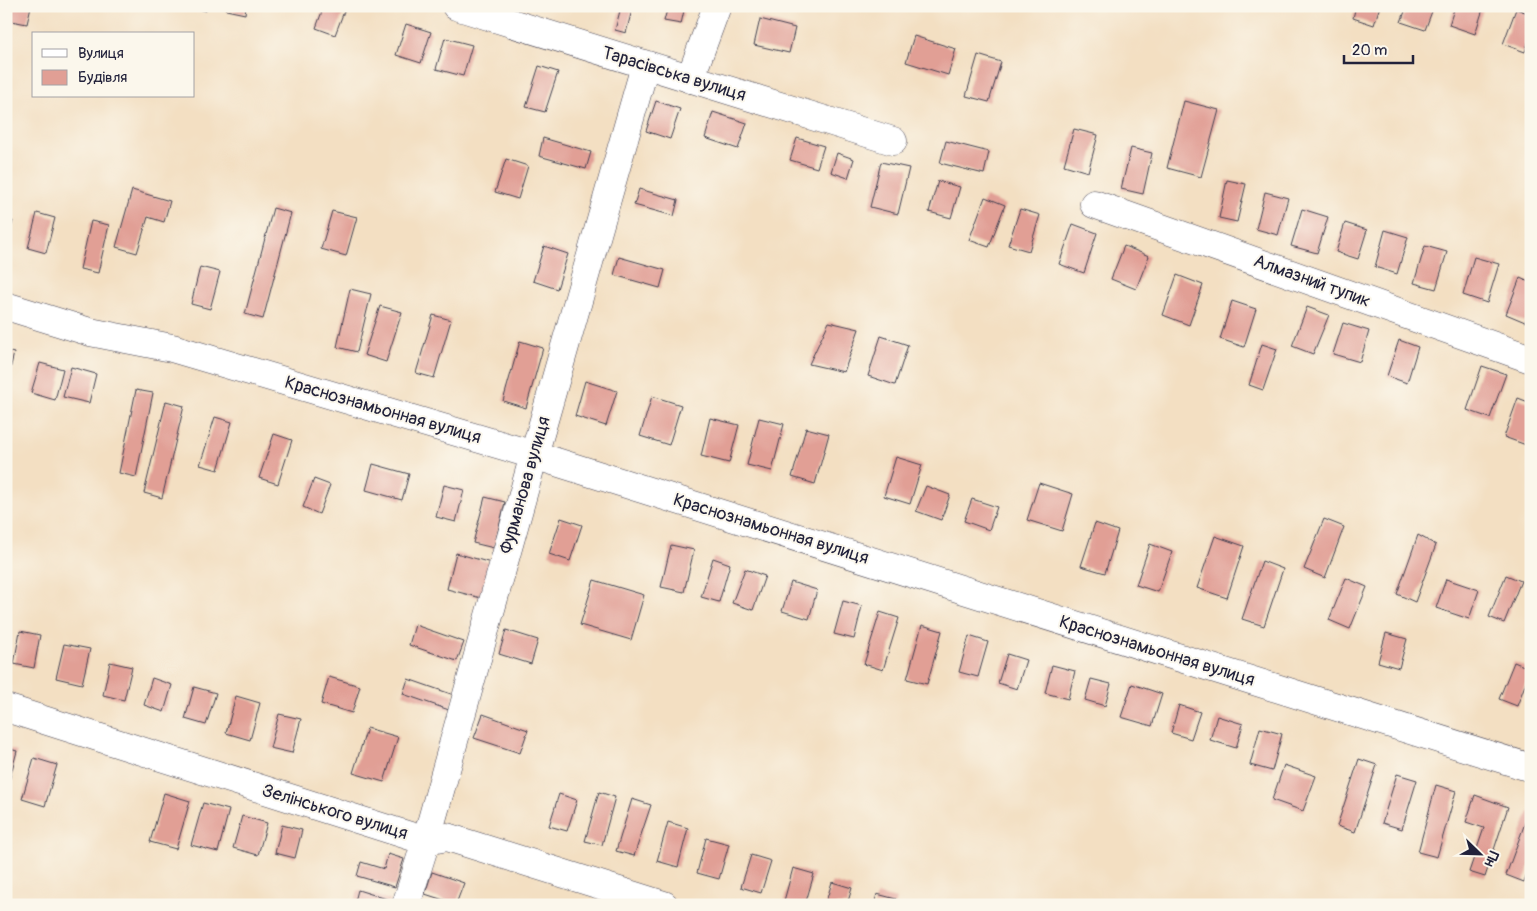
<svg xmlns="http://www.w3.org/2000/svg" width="1537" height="911" font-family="Pangolin,sans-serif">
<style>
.building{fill:#e19f95}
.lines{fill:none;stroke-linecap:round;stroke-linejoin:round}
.minor-casing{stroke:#413e4f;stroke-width:29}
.minor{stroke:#fff;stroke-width:28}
.labels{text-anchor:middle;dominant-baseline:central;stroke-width:4;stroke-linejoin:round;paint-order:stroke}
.street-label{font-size:18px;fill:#22223b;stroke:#fbf7ec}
</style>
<rect width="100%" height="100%" fill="#fbf7ec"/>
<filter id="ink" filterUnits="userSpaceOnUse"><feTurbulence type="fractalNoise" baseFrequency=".02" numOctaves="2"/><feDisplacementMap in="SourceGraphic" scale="10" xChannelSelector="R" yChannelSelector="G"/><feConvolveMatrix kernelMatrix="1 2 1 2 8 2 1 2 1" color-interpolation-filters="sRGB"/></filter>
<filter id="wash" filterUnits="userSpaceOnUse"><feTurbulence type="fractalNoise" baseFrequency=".0096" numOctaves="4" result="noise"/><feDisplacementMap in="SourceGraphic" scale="20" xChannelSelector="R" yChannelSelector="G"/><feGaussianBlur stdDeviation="1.12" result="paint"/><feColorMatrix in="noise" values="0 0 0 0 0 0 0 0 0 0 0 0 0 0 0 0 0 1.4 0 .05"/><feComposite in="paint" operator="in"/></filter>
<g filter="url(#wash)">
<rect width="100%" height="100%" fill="#f3dfc2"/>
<g id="blocks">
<g class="building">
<polygon points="6,6 31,6 27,24 6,20"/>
<polygon points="188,6 207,6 206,11"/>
<polygon points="227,6 246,6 245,14 226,10"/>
<polygon points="324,6 346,6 335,35 316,28"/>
<polygon points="668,6 685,6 681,24 664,21"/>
<polygon points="1356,6 1380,6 1374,25 1353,18"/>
<polygon points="1407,6 1434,6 1425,30 1401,22"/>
<polygon points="1455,6 1484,6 1475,34 1449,25"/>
<polygon points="621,7 632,10 626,33 615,30"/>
<polygon points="1516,9 1531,14 1531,34 1525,52 1503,44"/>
<polygon points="760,19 795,28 789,53 754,45"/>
<polygon points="406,24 431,32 421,63 396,55"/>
<polygon points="914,36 956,49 948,75 906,62"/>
<polygon points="445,38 472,45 463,76 436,69"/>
<polygon points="978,55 1001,62 989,102 966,96"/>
<polygon points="539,66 558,72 545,112 526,107"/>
<polygon points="656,101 680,109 670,139 646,131"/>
<polygon points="1184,101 1219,110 1201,177 1167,168"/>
<polygon points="713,112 747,123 738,149 705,138"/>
<polygon points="1074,129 1098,135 1088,172 1064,165"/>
<polygon points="543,138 591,152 586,169 539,156"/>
<polygon points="797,138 824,146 817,168 790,160"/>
<polygon points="946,141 989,152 984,174 940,163"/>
<polygon points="1131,148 1152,153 1143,194 1121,189"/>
<polygon points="837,153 854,159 848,178 831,172"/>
<polygon points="506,159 528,166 518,199 495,192"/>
<polygon points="881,162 909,168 898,214 870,207"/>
<polygon points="1227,180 1246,184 1237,222 1219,218"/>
<polygon points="938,181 960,187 951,218 929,212"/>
<polygon points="639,189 678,200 674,216 634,205"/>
<polygon points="132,190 170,201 164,222 148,217 137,253 116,247"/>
<polygon points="1265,192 1288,198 1278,235 1256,229"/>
<polygon points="985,197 1005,205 989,247 969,240"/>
<polygon points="273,208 291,213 263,319 245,314"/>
<polygon points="1020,209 1040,215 1029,251 1008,245"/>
<polygon points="1302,209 1328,217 1317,253 1291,246"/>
<polygon points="332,211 357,217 346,256 321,249"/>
<polygon points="37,213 55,218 46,253 28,248"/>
<polygon points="6,220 13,221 7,242 6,242"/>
<polygon points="91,221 109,225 98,273 80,269"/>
<polygon points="1345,223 1367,230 1358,259 1336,252"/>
<polygon points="1073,224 1097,233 1084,273 1059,264"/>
<polygon points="1385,230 1408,237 1397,274 1375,267"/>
<polygon points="544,246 568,254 557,289 533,281"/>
<polygon points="1124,246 1149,256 1136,289 1111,279"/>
<polygon points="1425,246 1447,252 1436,289 1414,283"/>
<polygon points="619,257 665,270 660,288 614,275"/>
<polygon points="1474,257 1499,264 1487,303 1463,295"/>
<polygon points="200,267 220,272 210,309 191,304"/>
<polygon points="1177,275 1203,285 1189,325 1163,315"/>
<polygon points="1520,278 1531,283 1531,307 1525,322 1506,314"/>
<polygon points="350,289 371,294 357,352 337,347"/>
<polygon points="1232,301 1256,309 1244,347 1220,339"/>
<polygon points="380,306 402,312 386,362 364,355"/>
<polygon points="1307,307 1329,315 1313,354 1292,346"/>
<polygon points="433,315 451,320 434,378 416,373"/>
<polygon points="829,322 859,329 844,372 809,364"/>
<polygon points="1343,323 1369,331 1360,362 1333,354"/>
<polygon points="881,336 908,345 895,385 868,376"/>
<polygon points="1399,340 1418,347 1407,383 1387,376"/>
<polygon points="520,341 543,348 526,408 503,401"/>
<polygon points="1262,344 1277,349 1263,390 1249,385"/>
<polygon points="6,351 14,353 8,378 6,378"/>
<polygon points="40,363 63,369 55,400 31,393"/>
<polygon points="1482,366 1506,374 1490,418 1467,410"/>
<polygon points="71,367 96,374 89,403 63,397"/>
<polygon points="585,381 617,391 606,426 575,416"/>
<polygon points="136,390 153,393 136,477 119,473"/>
<polygon points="652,396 681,405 669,445 640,436"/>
<polygon points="1518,398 1531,403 1531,441 1529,446 1504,437"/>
<polygon points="166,401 184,406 162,498 144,493"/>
<polygon points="215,417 232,422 218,470 200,465"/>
<polygon points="710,418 739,425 729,463 701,456"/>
<polygon points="759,418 784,424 772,471 747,465"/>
<polygon points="806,428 829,434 815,484 792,477"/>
<polygon points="274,434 292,440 278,484 259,478"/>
<polygon points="896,457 922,465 910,504 884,496"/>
<polygon points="373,464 409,474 402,500 366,490"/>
<polygon points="314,479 330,485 319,514 303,507"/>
<polygon points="1039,483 1073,494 1062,531 1027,520"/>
<polygon points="444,485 464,490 456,522 436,517"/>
<polygon points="926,486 950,495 941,520 916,511"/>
<polygon points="485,497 505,502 494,548 473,543"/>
<polygon points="972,499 997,507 989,530 964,521"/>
<polygon points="561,518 582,525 570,561 549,554"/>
<polygon points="1324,519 1344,527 1325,578 1304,569"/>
<polygon points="1095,523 1118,531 1105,573 1081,566"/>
<polygon points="1418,535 1436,545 1415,602 1397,594"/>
<polygon points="1215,536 1244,546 1227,598 1197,588"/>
<polygon points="1150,544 1172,552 1158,592 1136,585"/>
<polygon points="671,545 694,550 684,592 661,587"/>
<polygon points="456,553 491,563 481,598 447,589"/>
<polygon points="713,558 730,564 719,602 701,597"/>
<polygon points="1262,561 1283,569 1264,626 1242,619"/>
<polygon points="745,569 765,576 753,610 732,603"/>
<polygon points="1506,575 1521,581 1504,623 1489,617"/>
<polygon points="1346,578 1367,587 1350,629 1329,620"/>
<polygon points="1446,579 1479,590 1469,619 1436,608"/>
<polygon points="594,580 644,595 631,640 580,625"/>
<polygon points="791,582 817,590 809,619 782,611"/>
<polygon points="843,601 862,606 854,639 834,634"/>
<polygon points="880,612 899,618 883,670 864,664"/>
<polygon points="415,625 464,642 457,661 409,645"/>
<polygon points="922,625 942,631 927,684 907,679"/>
<polygon points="506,630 538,640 531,664 499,654"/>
<polygon points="20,631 40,635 34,668 14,664"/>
<polygon points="1386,633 1407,639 1399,668 1378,662"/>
<polygon points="969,636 988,642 978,677 959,672"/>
<polygon points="64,644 90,649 82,684 56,678"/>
<polygon points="1007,654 1026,660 1017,689 998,683"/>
<polygon points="110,662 132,667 124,700 103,695"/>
<polygon points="1514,662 1531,669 1517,706 1499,699"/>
<polygon points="1052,665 1075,671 1068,699 1045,693"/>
<polygon points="329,677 360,686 352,713 321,704"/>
<polygon points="152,678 172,685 164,712 144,705"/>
<polygon points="408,679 454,695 449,710 403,694"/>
<polygon points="1091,679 1111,684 1105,706 1085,700"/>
<polygon points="1132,684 1162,694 1152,726 1121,717"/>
<polygon points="194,687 216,693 206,725 185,719"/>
<polygon points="236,696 260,703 250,740 226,733"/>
<polygon points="1179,705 1200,712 1191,739 1171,733"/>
<polygon points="279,714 301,719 292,753 270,748"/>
<polygon points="483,714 528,730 520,753 474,738"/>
<polygon points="1217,716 1243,724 1236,748 1210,740"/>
<polygon points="367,728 398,737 384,782 353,773"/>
<polygon points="1260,728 1282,734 1272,771 1250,765"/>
<polygon points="6,748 17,751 7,789 6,789"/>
<polygon points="34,758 57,765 45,806 22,799"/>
<polygon points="1359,759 1377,765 1355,832 1337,826"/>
<polygon points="1284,765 1316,776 1303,811 1272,800"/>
<polygon points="1397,774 1417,780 1402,829 1382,823"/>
<polygon points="1436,785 1456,791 1437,857 1418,852"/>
<polygon points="599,792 615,797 602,845 585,841"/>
<polygon points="164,793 190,801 176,849 150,842"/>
<polygon points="559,794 577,800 567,831 549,826"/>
<polygon points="1475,795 1508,807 1485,877 1469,872 1484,828 1466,822"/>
<polygon points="632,799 651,805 634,856 616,851"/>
<polygon points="203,803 229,810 218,852 191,845"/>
<polygon points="1529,812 1531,813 1531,862 1524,882 1506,875"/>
<polygon points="242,816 267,823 258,855 233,848"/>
<polygon points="668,822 688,828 678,867 657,861"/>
<polygon points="282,825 302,830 295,858 275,853"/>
<polygon points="706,838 729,844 719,879 697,873"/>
<polygon points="388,854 404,859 395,887 357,876 361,862 384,869"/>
<polygon points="751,855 771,861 761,893 741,887"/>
<polygon points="793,868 814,874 805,905 796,905 784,901"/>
<polygon points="432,872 464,883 456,904 425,894"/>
<polygon points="832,882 852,888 847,905 825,905"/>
<polygon points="358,890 390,900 389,905 354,905"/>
<polygon points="877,894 896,899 895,905 874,905"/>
</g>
</g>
</g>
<g filter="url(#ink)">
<use href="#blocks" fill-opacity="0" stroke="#413e4f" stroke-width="1"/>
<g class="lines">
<g class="minor-casing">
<g id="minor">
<polyline points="456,6 893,141"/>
<polyline points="690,79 717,6"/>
<polyline points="1094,204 1531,359"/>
<polyline points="6,306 90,332 172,348 534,455 1531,768"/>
<polyline points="6,708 426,841 447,837 664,905"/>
<polyline points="406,905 426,841 534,455 645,66"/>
</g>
</g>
<use href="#minor" class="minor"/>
</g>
</g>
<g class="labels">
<g class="street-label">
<text transform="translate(674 74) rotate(17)">Тарасівська вулиця</text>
<text transform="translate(1312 281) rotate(20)">Алмазний тупик</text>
<text transform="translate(383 410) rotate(16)">Краснознамьонная вулиця</text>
<text transform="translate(525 485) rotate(-74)">Фурманова вулиця</text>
<text transform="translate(771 529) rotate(17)">Краснознамьонная вулиця</text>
<text transform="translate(1157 651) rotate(17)">Краснознамьонная вулиця</text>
<text transform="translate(335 812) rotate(17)">Зелінського вулиця</text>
</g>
</g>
<rect width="1537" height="911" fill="none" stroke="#fbf7ec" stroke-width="25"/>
<rect x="32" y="32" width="162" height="65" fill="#fbf7ec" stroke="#a4a2a5"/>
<rect x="42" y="49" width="25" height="8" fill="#ffffff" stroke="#a4a2a5"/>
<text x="78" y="58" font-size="15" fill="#22223b">Вулиця</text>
<rect x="42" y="70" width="25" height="15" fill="#e19f95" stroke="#a4a2a5"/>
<text x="78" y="82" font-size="15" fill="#22223b">Будівля</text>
<g transform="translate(1480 854) rotate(113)" stroke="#fbf7ec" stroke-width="4" paint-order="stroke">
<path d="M0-4L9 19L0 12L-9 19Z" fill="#22223b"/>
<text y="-8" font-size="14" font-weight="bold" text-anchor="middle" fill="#22223b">Пн</text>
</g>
<path d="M1344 55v8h69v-8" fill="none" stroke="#22223b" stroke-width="2.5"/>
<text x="1352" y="55" font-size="15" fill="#22223b" stroke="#fbf7ec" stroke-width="4" paint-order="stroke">20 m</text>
</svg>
